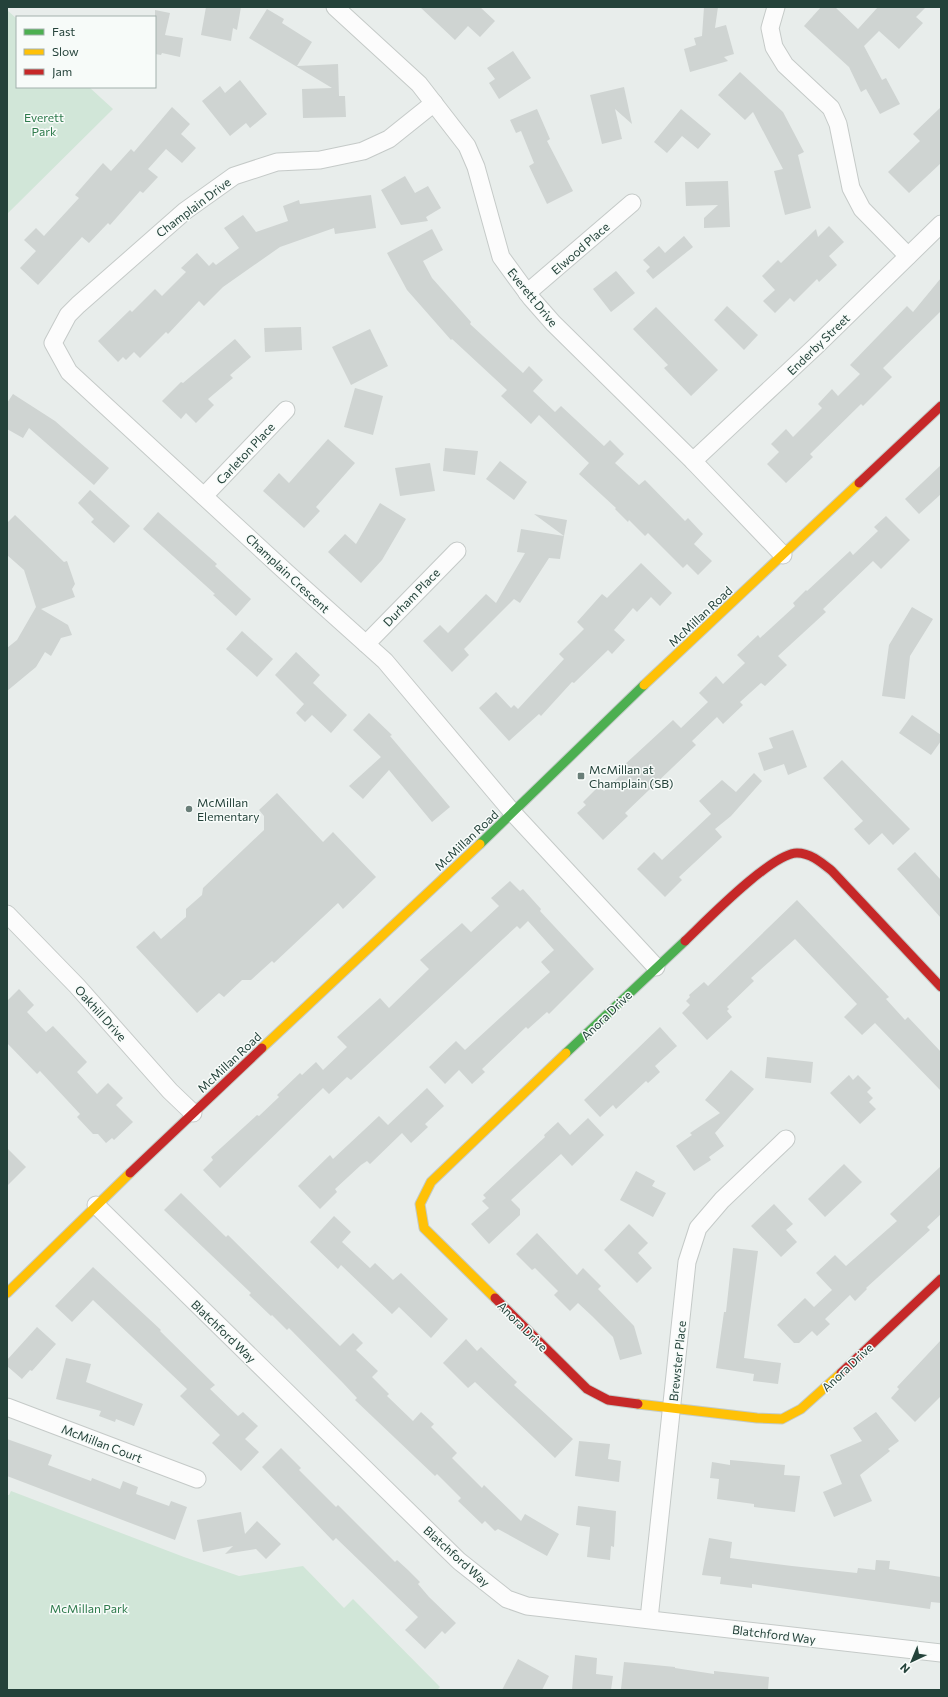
<svg xmlns="http://www.w3.org/2000/svg" width="948" height="1697" font-family="Commissioner,sans-serif">
<style>
.green{fill:#d1e6d8}
.building{fill:#cfd4d2}
.lines{fill:none;stroke-linecap:round;stroke-linejoin:round}
.street-casing{stroke:#c5cac8;stroke-width:19}
.fast-casing{stroke:#c3cbc8;stroke-width:11}
.slow-casing{stroke:#c3cbc8;stroke-width:11}
.jam-casing{stroke:#c3cbc8;stroke-width:11}
.street{stroke:#fcfcfc;stroke-width:17}
.fast{stroke:#4caf50;stroke-width:9}
.slow{stroke:#ffc107;stroke-width:9}
.jam{stroke:#c62828;stroke-width:9}
.poi-dot{fill:#697e78;stroke:#f7fbf9;stroke-width:1.5}
.labels{text-anchor:middle;dominant-baseline:central;stroke-width:3;stroke-linejoin:round;paint-order:stroke}
.park-label{font-size:12px;fill:#2d7a4b;stroke:#f7fbf9}
.street-label{font-size:12px;fill:#24423a;stroke:#f7fbf9}
.poi-label{font-size:12px;fill:#24423a;stroke:#f7fbf9;text-anchor:start}
</style>
<rect width="100%" height="100%" fill="#e8edeb"/>
<g class="green">
<polygon points="7,10 17,19 17,87 89,87 113,109 7,214"/>
<polygon points="11,1491 184,1557 239,1576 303,1566 344,1608 353,1599 440,1687 437,1690 7,1690 7,1495 9,1495"/>
</g>
<g class="building">
<polygon points="206,7 241,7 237,30 233,28 231,41 201,35"/>
<polygon points="420,7 480,7 495,21 480,37 468,26 455,40"/>
<polygon points="704,7 718,7 715,28 726,25 734,54 724,57 728,61 690,72 684,49 696,45 694,38 702,36"/>
<polygon points="821,7 835,7 858,29 878,7 926,7 916,17 923,23 899,49 879,31 864,46 882,80 886,78 900,104 880,114 866,89 861,92 849,67 804,26"/>
<polygon points="267,9 284,19 282,23 312,42 297,66 338,64 339,96 345,96 346,117 303,118 302,89 332,88 249,38"/>
<polygon points="155,10 170,13 165,35 183,38 180,57 162,53 161,55 155,54"/>
<polygon points="513,51 531,78 499,99 489,83 495,79 487,68"/>
<polygon points="740,72 783,112 804,152 798,155 811,208 785,215 774,171 783,169 753,112 745,120 718,95"/>
<polygon points="240,80 267,114 250,128 246,123 230,136 202,101 220,86 225,93"/>
<polygon points="624,87 632,124 615,109 622,139 602,144 590,95"/>
<polygon points="172,107 190,124 181,134 196,148 182,163 166,149 148,169 158,177 143,193 140,191 110,225 108,223 89,243 82,237 38,285 20,268 36,251 24,240 36,228 44,236 79,198 75,195 103,163 111,171 131,149 134,152"/>
<polygon points="941,107 941,163 909,193 888,172 920,141 913,134"/>
<polygon points="537,109 550,139 547,141 573,191 547,204 529,166 534,163 521,131 516,133 510,120"/>
<polygon points="681,109 711,134 698,149 682,136 667,153 654,142"/>
<polygon points="405,176 415,193 428,186 441,208 426,217 428,221 401,225 381,190"/>
<polygon points="728,181 730,227 704,228 704,218 718,205 686,206 685,182"/>
<polygon points="371,195 376,228 335,234 334,228 280,247 223,287 204,306 199,301 168,334 166,332 140,358 134,352 126,360 123,357 118,362 98,341 130,310 132,312 155,289 162,296 186,272 181,268 197,253 209,266 213,262 216,265 239,248 224,228 243,215 256,232 288,221 283,206 299,200 300,204"/>
<polygon points="829,226 844,242 829,256 837,265 819,282 817,279 794,302 790,298 775,313 763,301 775,290 762,276 778,260 781,263 816,229 818,237"/>
<polygon points="432,229 443,250 423,261 432,278 471,322 470,324 523,373 529,366 543,380 533,391 555,412 561,406 604,446 610,440 624,454 615,463 639,485 645,480 685,521 688,518 703,534 694,544 712,561 698,575 687,564 683,568 648,533 645,536 629,520 628,522 615,509 616,508 579,474 589,463 539,415 531,424 501,396 507,390 452,339 451,340 407,290 387,253"/>
<polygon points="684,236 693,247 653,279 646,271 650,267 643,260 659,246 665,253"/>
<polygon points="616,271 635,293 611,312 593,289"/>
<polygon points="941,278 941,311 883,368 892,377 863,406 861,404 810,454 813,457 786,483 767,464 779,452 771,444 786,429 793,437 822,408 818,404 832,389 838,396 860,374 850,365 907,306 913,312"/>
<polygon points="727,306 758,335 744,350 714,320"/>
<polygon points="656,307 718,370 691,396 664,368 668,365 633,329"/>
<polygon points="301,327 302,350 265,352 264,328"/>
<polygon points="370,329 388,366 351,385 332,347"/>
<polygon points="235,339 251,357 230,375 233,378 208,399 214,405 196,423 186,413 181,419 162,401 181,382 183,383"/>
<polygon points="355,388 383,396 373,435 344,427"/>
<polygon points="13,394 55,421 109,468 94,485 29,428 23,438 7,429 7,403"/>
<polygon points="328,439 355,463 316,507 320,511 304,528 263,491 279,473 289,483"/>
<polygon points="445,448 478,451 475,475 443,471"/>
<polygon points="500,461 527,482 514,500 486,479"/>
<polygon points="430,463 435,491 400,496 395,468"/>
<polygon points="941,465 941,494 919,514 905,499"/>
<polygon points="90,490 130,526 114,543 91,522 94,519 78,503"/>
<polygon points="380,503 406,519 382,560 361,583 328,552 345,534 356,544"/>
<polygon points="158,512 217,564 215,566 251,599 236,616 213,595 215,594 143,529"/>
<polygon points="534,514 567,520 564,536"/>
<polygon points="15,515 64,562 67,561 75,584 72,589 75,597 41,609 68,625 72,635 61,638 51,656 45,652 36,667 7,691 7,648 17,640 36,607 24,570 7,555 7,523"/>
<polygon points="886,516 910,540 881,569 873,561 823,609 826,612 778,656 787,665 765,686 761,683 740,702 743,705 723,724 717,717 692,741 696,745 625,813 628,816 603,840 577,813 586,805 583,802 599,786 604,791 625,771 622,767 673,720 681,728 708,702 699,693 716,676 723,684 745,663 737,655 758,635 760,638 795,606 793,603 806,590 807,591 850,551 853,555 878,531 874,527"/>
<polygon points="521,529 564,536 560,559 549,558 520,603 514,599 464,649 469,655 452,672 423,641 440,625 448,633 486,594 496,603 525,553 517,552"/>
<polygon points="641,563 672,593 660,606 651,597 637,612 633,608 614,630 625,640 612,654 608,650 574,683 572,682 541,716 539,714 509,741 479,708 496,692 511,708 514,705 518,709 564,659 559,654 584,629 577,622 602,594 607,598"/>
<polygon points="912,607 933,619 910,656 905,699 882,696 889,645"/>
<polygon points="242,631 273,659 257,677 226,649"/>
<polygon points="296,652 320,675 313,683 347,715 331,733 312,715 305,722 296,713 304,704 275,675"/>
<polygon points="369,713 392,735 390,736 450,807 432,822 389,770 363,799 349,786 381,757 353,730"/>
<polygon points="912,715 941,735 941,741 931,755 899,733"/>
<polygon points="793,730 807,767 788,775 784,764 764,771 758,753 773,748 769,738"/>
<polygon points="842,760 910,829 893,845 882,833 869,845 854,829 863,821 823,778"/>
<polygon points="754,773 762,781 731,816 715,829 722,837 679,877 682,880 665,897 637,869 654,852 662,860 711,814 699,801 722,780 736,792"/>
<polygon points="277,793 323,842 333,832 376,877 343,909 338,903 274,963 272,961 251,980 242,980 224,997 219,993 197,1013 136,947 154,931 161,939 186,917 186,909 202,895 203,888 264,830 264,816 259,810"/>
<polygon points="915,852 941,880 941,918 897,869"/>
<polygon points="510,881 520,891 523,889 541,909 540,911 594,969 549,1014 547,1012 528,1029 526,1027 482,1069 485,1072 472,1084 459,1070 445,1084 429,1067 456,1041 465,1050 550,972 541,962 554,950 528,921 520,929 517,926 351,1080 347,1077 329,1094 323,1088 220,1188 203,1170 213,1160 211,1157 257,1115 259,1116 279,1097 277,1095 300,1073 302,1075 316,1062 323,1070 347,1047 337,1037 380,998 389,1008 429,969 420,960 462,923 471,932 499,906 491,898"/>
<polygon points="797,900 889,997 886,999 905,1020 908,1017 941,1052 941,1091 875,1023 862,1035 844,1017 857,1004 795,939 751,978 754,981 727,1007 729,1009 727,1011 732,1017 707,1040 682,1013 690,1005 686,1001 690,997 689,995 704,982 708,986"/>
<polygon points="19,989 34,1005 27,1012 46,1032 53,1026 87,1062 77,1072 97,1094 108,1083 123,1098 116,1105 133,1122 114,1140 112,1138 106,1143 98,1134 93,1134 77,1117 80,1114 40,1071 37,1074 7,1043 7,1001"/>
<polygon points="660,1027 677,1046 655,1066 660,1072 648,1083 646,1081 616,1109 613,1105 600,1117 584,1100"/>
<polygon points="767,1057 813,1062 811,1083 765,1078"/>
<polygon points="731,1070 754,1089 715,1133 724,1146 709,1157 711,1160 694,1171 676,1146 692,1135 690,1133 720,1113 705,1100"/>
<polygon points="849,1075 853,1080 858,1075 871,1088 867,1092 873,1098 869,1102 876,1109 860,1124 830,1093"/>
<polygon points="427,1088 444,1106 425,1124 428,1127 411,1143 402,1133 370,1164 367,1161 361,1165 335,1189 337,1192 320,1209 298,1186 330,1155 333,1159 379,1116 388,1125"/>
<polygon points="588,1118 604,1135 572,1166 561,1154 511,1200 520,1209 520,1215 489,1244 471,1224 489,1208 482,1201 486,1198 483,1195 545,1137 544,1135 558,1122 570,1135"/>
<polygon points="7,1148 26,1167 7,1186"/>
<polygon points="844,1164 862,1182 825,1217 808,1199"/>
<polygon points="941,1166 941,1214 927,1227 930,1230 866,1288 867,1289 855,1301 850,1295 825,1319 830,1324 817,1336 812,1331 799,1343 794,1343 777,1325 805,1298 814,1307 832,1290 816,1273 835,1255 846,1266 897,1221 890,1214"/>
<polygon points="636,1171 655,1181 652,1186 666,1193 653,1217 620,1200"/>
<polygon points="181,1193 226,1237 228,1235 340,1346 353,1333 363,1343 356,1350 378,1371 372,1377 389,1394 387,1396 413,1421 421,1412 434,1424 431,1427 457,1453 452,1458 482,1488 484,1485 521,1521 525,1514 559,1534 547,1556 498,1529 495,1531 485,1521 482,1524 458,1501 461,1498 437,1474 435,1476 355,1400 357,1398 343,1383 289,1328 287,1330 272,1315 271,1316 249,1295 251,1293 164,1210"/>
<polygon points="774,1204 793,1224 786,1230 797,1242 781,1257 751,1226"/>
<polygon points="334,1216 351,1232 342,1242 370,1268 375,1263 393,1280 401,1273 448,1319 431,1338 399,1307 392,1314 341,1265 338,1269 310,1242"/>
<polygon points="629,1224 648,1243 638,1253 652,1268 637,1283 604,1250"/>
<polygon points="537,1233 577,1275 583,1268 601,1286 598,1289 634,1326 642,1354 620,1360 613,1337 592,1316 578,1303 570,1311 554,1295 558,1291 535,1268 532,1270 516,1254"/>
<polygon points="733,1248 758,1251 744,1358 781,1363 778,1384 753,1381 754,1374 716,1368 724,1312 726,1312"/>
<polygon points="93,1267 161,1330 160,1331 215,1385 210,1389 238,1416 243,1412 258,1426 245,1439 259,1452 241,1471 212,1443 220,1435 180,1396 187,1389 93,1300 72,1322 55,1306"/>
<polygon points="37,1327 56,1344 32,1371 30,1370 22,1379 7,1366 7,1360"/>
<polygon points="466,1339 477,1351 481,1347 517,1382 514,1385 573,1439 555,1458 475,1382 468,1388 443,1363"/>
<polygon points="941,1340 941,1396 915,1422 891,1398 899,1389 897,1387"/>
<polygon points="66,1358 91,1364 86,1382 143,1404 134,1426 116,1419 115,1422 99,1416 101,1411 56,1399"/>
<polygon points="876,1412 899,1441 888,1449 890,1451 860,1475 872,1501 834,1517 823,1492 842,1484 830,1455 862,1441 853,1428"/>
<polygon points="7,1439 52,1455 48,1465 91,1481 92,1478 120,1489 123,1481 138,1487 136,1494 169,1506 171,1501 187,1507 175,1540 7,1476"/>
<polygon points="579,1441 610,1444 608,1459 621,1461 619,1482 575,1476"/>
<polygon points="281,1448 301,1468 299,1470 336,1507 338,1505 395,1562 397,1560 408,1570 420,1582 418,1584 429,1597 456,1623 445,1634 442,1631 425,1649 405,1630 418,1617 336,1538 333,1541 262,1467"/>
<polygon points="730,1460 785,1465 784,1475 800,1476 795,1512 754,1507 754,1504 717,1499 719,1479 710,1478 712,1462 730,1465"/>
<polygon points="578,1506 616,1511 614,1547 611,1546 610,1560 587,1557 590,1527 576,1525"/>
<polygon points="241,1512 245,1534 257,1521 281,1544 266,1559 256,1549 225,1554 233,1546 203,1552 197,1520"/>
<polygon points="709,1538 732,1542 730,1558 792,1566 857,1573 858,1568 875,1570 876,1560 890,1561 889,1569 941,1577 941,1603 931,1602 930,1609 752,1584 752,1588 720,1584 721,1577 702,1575"/>
<polygon points="575,1655 597,1658 596,1674 613,1676 611,1690 572,1690"/>
<polygon points="518,1659 549,1676 542,1690 502,1690"/>
<polygon points="624,1662 675,1667 675,1668 714,1674 714,1671 769,1677 768,1690 621,1689"/>
</g>
<g class="lines">
<g class="street-casing">
<g id="street">
<polyline points="335,7 419,84 467,146 476,167 501,257 531,298 553,323 693,461 783,555"/>
<polyline points="776,7 770,28 774,47 785,65 831,108 838,124 851,188 862,209 908,256"/>
<polyline points="434,103 389,139 363,151 320,160 277,162 234,176 185,211 78,305 68,315 53,343 69,372 287,573 385,661 513,813 656,967"/>
<polyline points="527,293 632,203"/>
<polyline points="693,461 816,346 941,224"/>
<polyline points="204,496 286,410"/>
<polyline points="366,644 457,551"/>
<polyline points="7,914 77,986 170,1091 193,1113"/>
<polyline points="96,1205 459,1561 507,1599 527,1606 941,1653"/>
<polyline points="7,1407 197,1479"/>
<polyline points="649,1619 687,1262 698,1228 722,1200 786,1139"/>
</g>
</g>
<g class="fast-casing">
<g id="fast">
<polyline points="480,844 644,685"/>
<polyline points="566,1053 685,941"/>
</g>
</g>
<g class="slow-casing">
<g id="slow">
<polyline points="644,685 859,483"/>
<polyline points="262,1048 480,844"/>
<polyline points="7,1293 130,1173"/>
<polyline points="495,1298 424,1228 420,1204 431,1182 566,1053"/>
<polyline points="638,1404 757,1418 782,1419 801,1409 841,1373"/>
</g>
</g>
<g class="jam-casing">
<g id="jam">
<polyline points="859,483 941,406"/>
<path d="M685,941C706,921 772,853 797,853C811,853 822,863 832,871L941,987"/>
<polyline points="130,1173 262,1048"/>
<polyline points="495,1298 587,1389 608,1400 638,1404"/>
<polyline points="841,1373 941,1279"/>
</g>
</g>
<use href="#street" class="street"/>
<use href="#fast" class="fast"/>
<use href="#slow" class="slow"/>
<use href="#jam" class="jam"/>
</g>
<g class="poi-dot">
<rect x="577" y="772" width="8" height="8" rx="2"/>
<circle cx="189" cy="809" r="4"/>
</g>
<g class="labels">
<g class="park-label">
<text x="44" y="117">Everett<tspan x="44" dy="14">Park</tspan></text>
<text x="89" y="1608">McMillan Park</text>
</g>
<g class="street-label">
<text transform="translate(193 207) rotate(-37)">Champlain Drive</text>
<text transform="translate(580 248) rotate(-41)">Elwood Place</text>
<text transform="translate(533 297) rotate(51)">Everett Drive</text>
<text transform="translate(818 344) rotate(-44)">Enderby Street</text>
<text transform="translate(245 453) rotate(-47)">Carleton Place</text>
<text transform="translate(288 573) rotate(43)">Champlain Crescent</text>
<text transform="translate(411 597) rotate(-46)">Durham Place</text>
<text transform="translate(700 616) rotate(-43)">McMillan Road</text>
<text transform="translate(466 840) rotate(-43)">McMillan Road</text>
<text transform="translate(101 1013) rotate(48)">Oakhill Drive</text>
<text transform="translate(606 1015) rotate(-44)">Anora Drive</text>
<text transform="translate(229 1062) rotate(-43)">McMillan Road</text>
<text transform="translate(523 1326) rotate(45)">Anora Drive</text>
<text transform="translate(224 1331) rotate(44)">Blatchford Way</text>
<text transform="translate(677 1361) rotate(-84)">Brewster Place</text>
<text transform="translate(847 1367) rotate(-43)">Anora Drive</text>
<text transform="translate(102 1443) rotate(21)">McMillan Court</text>
<text transform="translate(457 1556) rotate(42)">Blatchford Way</text>
<text transform="translate(774 1634) rotate(7)">Blatchford Way</text>
</g>
<g class="poi-label">
<text x="589" y="769">McMillan at<tspan x="589" dy="14">Champlain (SB)</tspan></text>
<text x="197" y="802">McMillan<tspan x="197" dy="14">Elementary</tspan></text>
</g>
</g>
<rect width="948" height="1697" fill="none" stroke="#24423a" stroke-width="16"/>
<rect x="16" y="16" width="140" height="72" fill="#f7fbf9" stroke="#a3b1ad"/>
<rect x="24" y="29" width="20" height="6" fill="#4caf50" stroke="#a3b1ad"/>
<text x="52" y="36" font-size="12" fill="#24423a">Fast</text>
<rect x="24" y="49" width="20" height="6" fill="#ffc107" stroke="#a3b1ad"/>
<text x="52" y="56" font-size="12" fill="#24423a">Slow</text>
<rect x="24" y="69" width="20" height="6" fill="#c62828" stroke="#a3b1ad"/>
<text x="52" y="76" font-size="12" fill="#24423a">Jam</text>
<g transform="translate(912 1661) rotate(224)" stroke="#f7fbf9" stroke-width="3" paint-order="stroke">
<path d="M0-3L7 15L0 10L-7 15Z" fill="#24423a"/>
<text y="-6" font-size="11" font-weight="bold" text-anchor="middle" fill="#24423a">N</text>
</g>
</svg>
